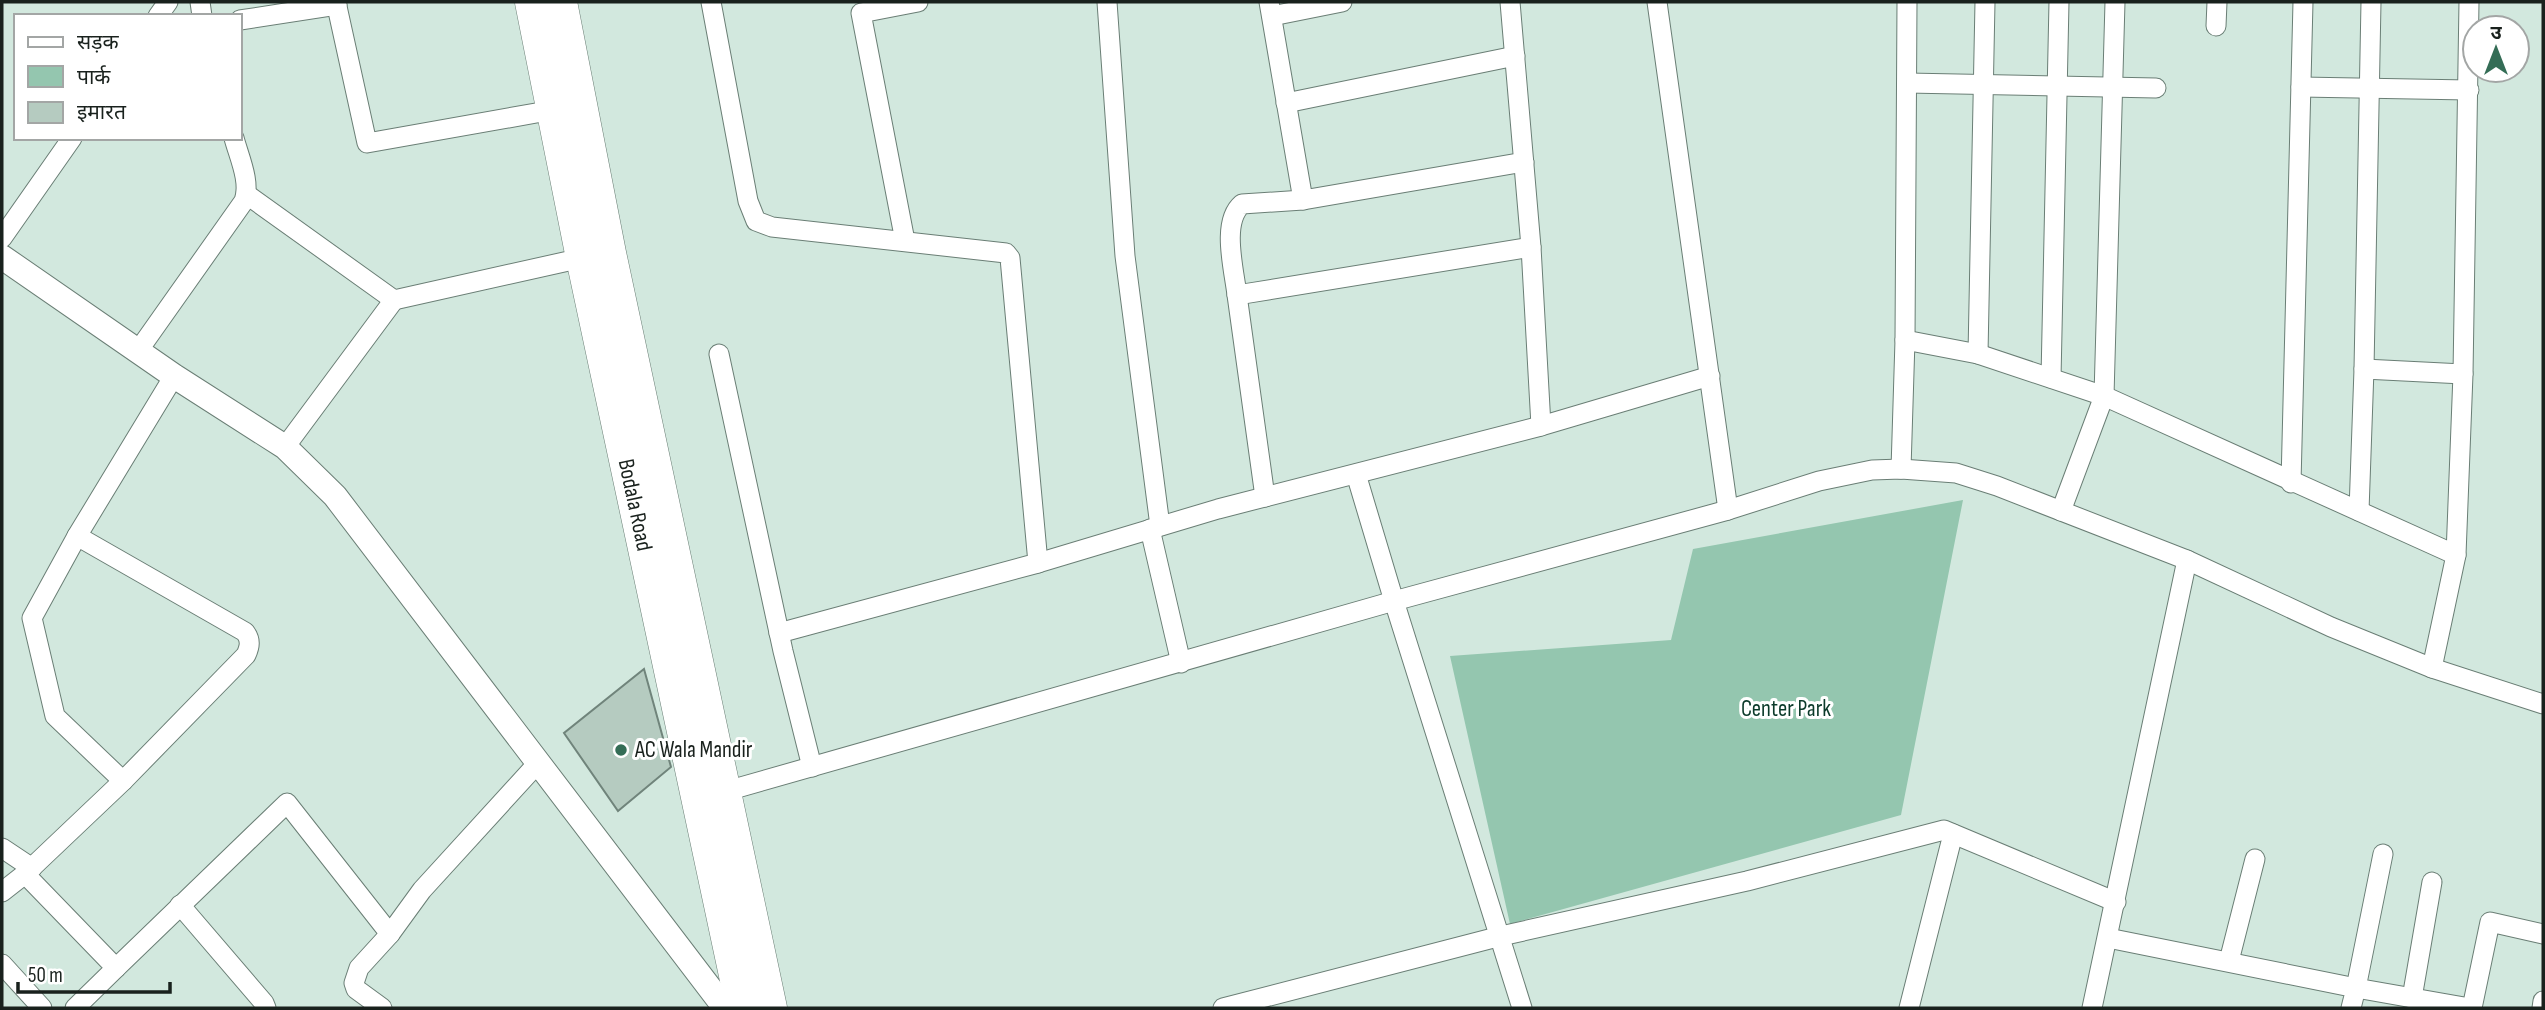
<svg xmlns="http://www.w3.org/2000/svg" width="2545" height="1010" font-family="'Sofia Sans Condensed','Noto Sans Devanagari',sans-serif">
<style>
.green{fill:#94c6af}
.building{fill:#b5cbc0;stroke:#70847b;stroke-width:2}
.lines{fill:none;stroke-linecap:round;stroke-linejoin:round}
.minor-casing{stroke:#6a7e75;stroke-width:21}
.tertiary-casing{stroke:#6a7e75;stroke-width:26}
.primary-casing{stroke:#6a7e75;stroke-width:33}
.minor{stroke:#fff;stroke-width:19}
.tertiary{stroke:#fff;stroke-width:24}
.primary{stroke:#fff;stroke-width:32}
.poi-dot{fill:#346d56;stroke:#fff;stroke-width:2.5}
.labels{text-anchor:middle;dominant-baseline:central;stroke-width:6;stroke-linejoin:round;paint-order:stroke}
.street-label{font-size:23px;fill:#19211d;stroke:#fff}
.park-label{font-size:23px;fill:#0b3a2a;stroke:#fff}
.poi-label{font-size:23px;fill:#19211d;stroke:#fff;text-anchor:start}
</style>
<rect width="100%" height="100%" fill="#d2e8de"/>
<polygon class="green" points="1963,500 1901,815 1510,924 1450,656 1671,640 1693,549"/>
<polygon class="building" points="644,669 671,767 618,811 564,733"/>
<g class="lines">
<g class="minor-casing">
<g id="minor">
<polyline points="200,2 202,16"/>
<polyline points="336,2 367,143 553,110"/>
<polyline points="711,2 748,201 756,221 772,227 1006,253 1010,258 1038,563 779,633"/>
<polyline points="1107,2 1125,256 1160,526"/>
<polyline points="1269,2 1303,200 1524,162"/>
<polyline points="1510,2 1531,247 1541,426"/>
<polyline points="1657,2 1728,510"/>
<polyline points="158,16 168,2"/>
<polyline points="1272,16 1342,2"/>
<polyline points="240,20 337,5"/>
<polyline points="2216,26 2217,2"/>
<polyline points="1907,83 2156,88"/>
<polyline points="2301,87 2469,90"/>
<polyline points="1286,103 1515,56"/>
<polyline points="246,194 394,300 582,258"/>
<polyline points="2,238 72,138"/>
<polyline points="905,241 861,13 918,2"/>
<path d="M1237,295C1234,269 1221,222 1242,204L1303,200"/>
<polyline points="1905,340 1978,354 2104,396 2456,555"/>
<path d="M138,351L244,201C251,182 239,157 234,138"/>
<polyline points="719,354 783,651 812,767"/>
<polyline points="1978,354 1985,2"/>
<polyline points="2364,369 2463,374"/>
<polyline points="2051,378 2059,2"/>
<polyline points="285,447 394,300"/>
<polyline points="1901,469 1905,340 1907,2"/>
<polyline points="1356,474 1394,601 1522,1008"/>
<polyline points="2291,483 2303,2"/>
<polyline points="1265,497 1237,295 1531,247"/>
<polyline points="2061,511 2104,396 2115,2"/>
<polyline points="2359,511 2364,369 2371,2"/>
<polyline points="1150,529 1181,663"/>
<polyline points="1038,563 1218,509 1541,426 1710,376"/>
<polyline points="2432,668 2456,555 2463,374 2469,2"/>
<polyline points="123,781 55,716 32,618 77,536 174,376"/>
<polyline points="716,794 1394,601 1728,510 1819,481 1872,470 1901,469 1956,473 1997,486 2187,560 2331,627 2432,668 2543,704"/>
<polyline points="2,848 32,868"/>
<polyline points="2383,854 2356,988 2470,1008"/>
<polyline points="25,874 116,968 75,1008"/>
<path d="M2,892L25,874L123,781L246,655C250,646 251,640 245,632L77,536"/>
<polyline points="180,905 264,1003 266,1008"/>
<polyline points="2108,938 2356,988 2351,1008"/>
<polyline points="2229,961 2255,859"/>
<polyline points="2,964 42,1008"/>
<polyline points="116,968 287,803 390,934"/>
<polyline points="2412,998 2432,882"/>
<polyline points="382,1008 356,989 354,983 359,968 390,934 422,890 537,764"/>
<polyline points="1223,1008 1501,936 1747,881 1944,830 2116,902"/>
<polyline points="1909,1008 1953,834"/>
<polyline points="2092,1008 2187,560"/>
<polyline points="2472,1008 2490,922 2543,934"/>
<polyline points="2542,1008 2543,1001"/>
</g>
</g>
<g class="tertiary-casing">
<polyline id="tertiary" points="2,257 174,376 285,447 335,496 725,1008"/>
</g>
<g class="primary-casing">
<g id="primary">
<polyline points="531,2 582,258 742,1008"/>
<polyline points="561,2 610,253 771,1008"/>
</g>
</g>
<use href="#minor" class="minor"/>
<use href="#tertiary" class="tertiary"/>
<use href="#primary" class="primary"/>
</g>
<circle class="poi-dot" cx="621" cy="750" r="7"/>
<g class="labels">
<g class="street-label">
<text transform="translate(635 505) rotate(78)">Bodala Road</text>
</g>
<g class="park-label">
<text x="1786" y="709">Center Park</text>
</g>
<g class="poi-label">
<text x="635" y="750">AC Wala Mandir</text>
</g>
</g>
<rect width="2545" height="1010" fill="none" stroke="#19211d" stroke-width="7"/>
<rect x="14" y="14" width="228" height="126" fill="#ffffff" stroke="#a3a6a5" stroke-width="2"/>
<rect x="28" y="37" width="35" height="10" fill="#ffffff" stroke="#a3a6a5" stroke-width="2"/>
<text x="77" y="49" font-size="21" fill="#19211d">सड़क</text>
<rect x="28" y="66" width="35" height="21" fill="#94c6af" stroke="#a3a6a5" stroke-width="2"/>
<text x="77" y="84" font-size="21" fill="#19211d">पार्क</text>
<rect x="28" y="102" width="35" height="21" fill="#b5cbc0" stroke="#a3a6a5" stroke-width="2"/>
<text x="77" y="119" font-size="21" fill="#19211d">इमारत</text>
<g transform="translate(2496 49)"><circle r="33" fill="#ffffff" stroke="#a3a6a5" stroke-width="2"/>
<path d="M0-5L12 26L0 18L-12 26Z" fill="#346d56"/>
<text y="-10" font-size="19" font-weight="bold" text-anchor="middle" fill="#19211d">उ</text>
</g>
<path d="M18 982v10h152v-10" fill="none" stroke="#19211d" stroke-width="3.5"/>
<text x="28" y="982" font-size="21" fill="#19211d" stroke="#ffffff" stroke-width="5" paint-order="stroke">50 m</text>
</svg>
